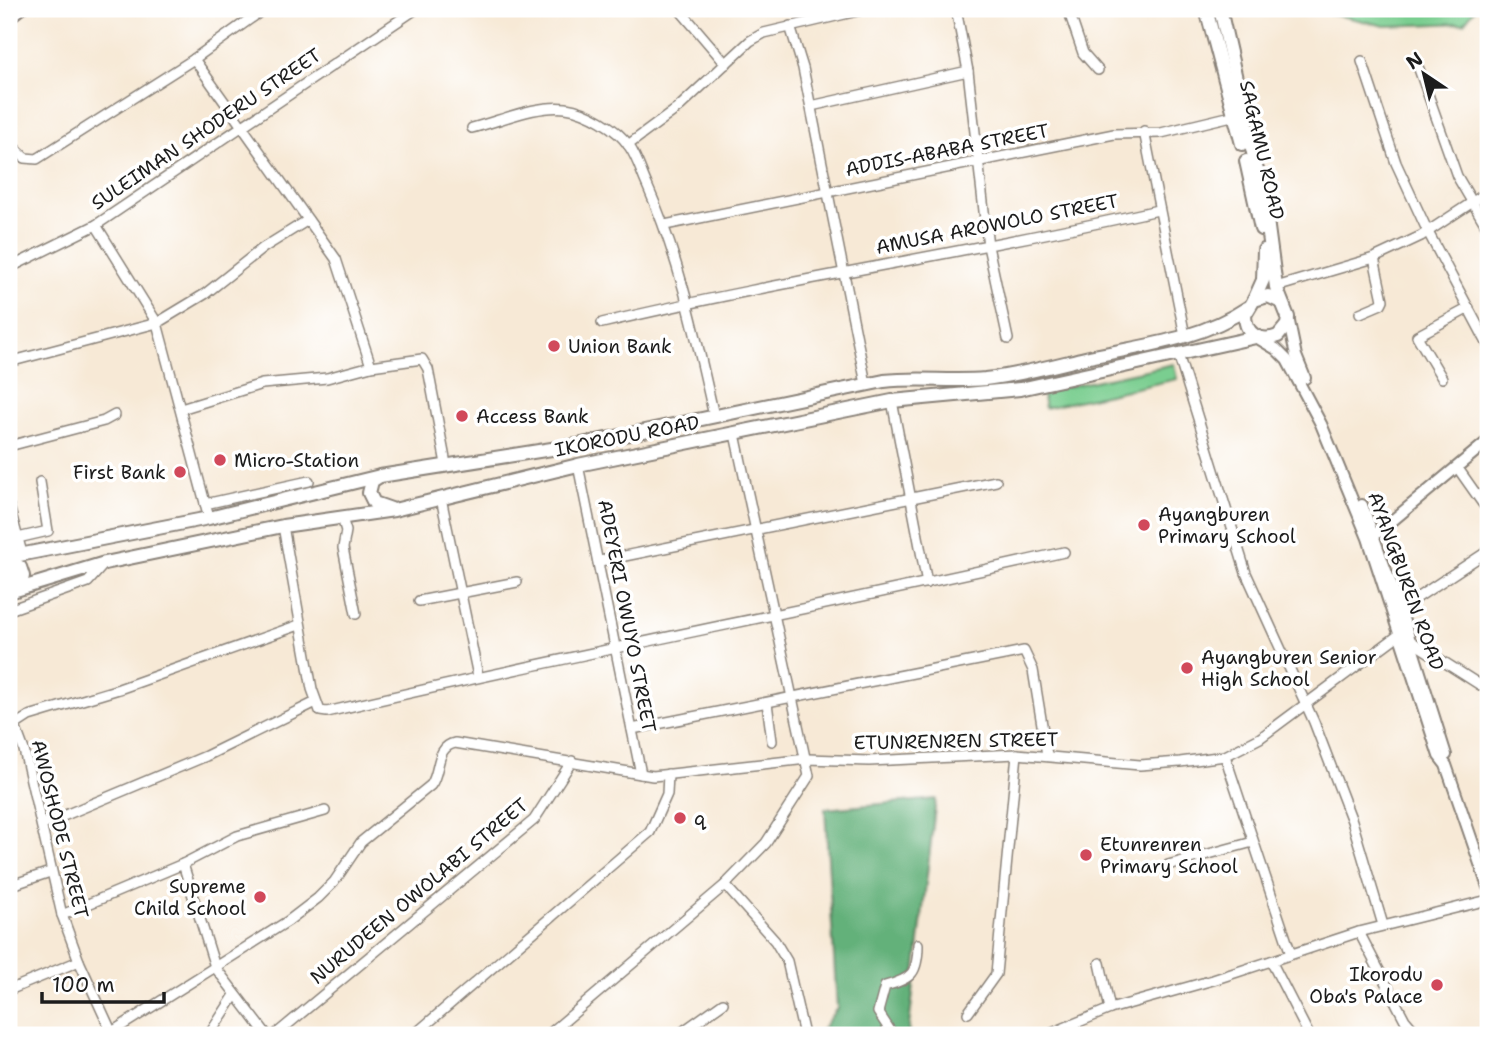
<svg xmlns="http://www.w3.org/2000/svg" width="1497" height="1044" font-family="'Shantell Sans',sans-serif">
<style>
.green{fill:#7ace90;stroke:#4b7556;stroke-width:2}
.forest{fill:#63b17a;stroke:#40664b;stroke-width:2}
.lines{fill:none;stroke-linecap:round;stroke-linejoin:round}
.minor-casing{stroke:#8a8279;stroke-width:12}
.major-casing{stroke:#8a8279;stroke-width:14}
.highway-casing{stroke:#8a8279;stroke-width:16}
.minor{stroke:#fff;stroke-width:9}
.major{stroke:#fff;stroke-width:10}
.highway{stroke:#fff;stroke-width:12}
.poi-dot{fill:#d1495b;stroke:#fff;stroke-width:2.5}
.labels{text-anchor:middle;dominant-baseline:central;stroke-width:7;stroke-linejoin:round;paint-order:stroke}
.street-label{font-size:19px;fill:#1c1c1c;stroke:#fff}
.poi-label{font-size:19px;fill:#1c1c1c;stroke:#fff;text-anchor:start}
</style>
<rect width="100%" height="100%" fill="#fff"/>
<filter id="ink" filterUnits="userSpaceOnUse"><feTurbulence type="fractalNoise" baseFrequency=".0143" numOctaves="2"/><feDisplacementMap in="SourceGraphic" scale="14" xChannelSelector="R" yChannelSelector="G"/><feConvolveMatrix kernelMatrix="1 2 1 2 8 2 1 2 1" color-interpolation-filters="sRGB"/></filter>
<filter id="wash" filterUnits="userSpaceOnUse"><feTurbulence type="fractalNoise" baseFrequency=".00686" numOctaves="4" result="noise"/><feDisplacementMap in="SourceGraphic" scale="28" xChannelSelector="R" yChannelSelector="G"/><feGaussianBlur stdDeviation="1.57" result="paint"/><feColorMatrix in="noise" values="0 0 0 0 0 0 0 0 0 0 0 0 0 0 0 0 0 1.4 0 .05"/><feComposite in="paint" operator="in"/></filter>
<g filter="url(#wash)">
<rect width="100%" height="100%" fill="#f7e9d6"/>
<g class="green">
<polygon points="1325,9 1475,9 1464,23 1385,26 1328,13"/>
<polygon points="1174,364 1177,379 1045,408 1042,392"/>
</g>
<polygon class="forest" points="936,799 908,1035 818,1035 837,1008 825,809"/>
</g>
<g filter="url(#ink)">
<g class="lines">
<g class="minor-casing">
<g id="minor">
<polyline points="679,9 726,64"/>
<polyline points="956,9 968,71 988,246 1008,339"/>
<polyline points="1068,9 1083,53 1098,70"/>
<polyline points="9,19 22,9"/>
<polyline points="790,26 803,68 866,384"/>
<polyline points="194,59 336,259 371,366"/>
<polyline points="1362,61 1396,163 1428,232 1488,345"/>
<polyline points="1419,69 1457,176 1488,229"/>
<polyline points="811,106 968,71"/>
<path d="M472,128C500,121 537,104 566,108C587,111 617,128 629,146C637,157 641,172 647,185C680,259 696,337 714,416"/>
<polyline points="1144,131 1185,336"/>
<polyline points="9,143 25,158 37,159 194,59 264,9"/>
<polyline points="628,145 678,108 750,41 764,33 866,9"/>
<polyline points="96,225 157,323 209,518"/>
<polyline points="665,225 1114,134 1161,133 1236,115"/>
<polyline points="9,268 96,225 416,9"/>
<polyline points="1276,287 1374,258 1421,236 1488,192"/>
<polyline points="1360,313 1381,304 1383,300 1374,258"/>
<path d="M602,323C786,279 974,252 1158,210"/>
<polyline points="1178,354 1246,573 1314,722 1352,821 1383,925"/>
<polyline points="9,362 157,323 205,294 263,248 308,220"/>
<polyline points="1442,378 1417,336 1469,308"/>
<polyline points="892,401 927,583"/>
<polyline points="181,409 262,384 327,378 371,366 422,359 428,369 446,464"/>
<polyline points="9,446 104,421 115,415"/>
<polyline points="578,465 641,774"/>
<polyline points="1457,467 1488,511"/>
<polyline points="441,498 478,676"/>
<polyline points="205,504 309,481"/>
<polyline points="9,506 22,553"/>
<polyline points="342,518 346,531 343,548 356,614"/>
<path d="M283,526L312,689L320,711L327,712C572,654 819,608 1064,552"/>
<polyline points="9,540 48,531 40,482"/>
<polyline points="600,561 996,481"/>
<polyline points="419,601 517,582"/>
<polyline points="1400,609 1488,551"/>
<polyline points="9,610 88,582 105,563"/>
<polyline points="1411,641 1488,690"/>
<polyline points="767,703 772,741"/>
<polyline points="9,710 24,750 62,915 79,961 112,1033"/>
<polyline points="9,729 29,716 119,689 299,625"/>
<polyline points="632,729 1024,651 1033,670 1047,755"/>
<polyline points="1225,756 1291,954"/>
<polyline points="44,824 206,756 316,702"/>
<polyline points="183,864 215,967 267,1035"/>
<polyline points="1168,865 1253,842"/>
<polyline points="725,885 775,941 787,961 804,1035"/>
<polyline points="9,886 50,872"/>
<polyline points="62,915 183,864 237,836 325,811"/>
<polyline points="1359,932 1405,1020 1418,1035"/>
<polyline points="1271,961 1309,1035"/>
<polyline points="1100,963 1110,1009"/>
<polyline points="9,990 79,961"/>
<polyline points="968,1013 996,974 1017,754"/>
<path d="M107,1035L288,921L318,898L334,882L361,842L431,785C441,771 435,747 455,743L653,776L807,759L869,761L1017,754L1140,765L1180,762L1225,756L1260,738L1400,634"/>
<polyline points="209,1035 235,995"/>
<polyline points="275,1035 534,820 572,761"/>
<polyline points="414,1035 650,832 667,794 668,774"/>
<polyline points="548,1035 725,885 766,843 809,776 735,434"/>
<polyline points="678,1035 723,1003"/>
<path d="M893,1035L878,1012L885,986C912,979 918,973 918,944"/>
<polyline points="1047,1035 1110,1009 1213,980 1359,932 1488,900"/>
</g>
</g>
<g class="major-casing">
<g id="major">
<polyline points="1288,317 1296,356 1305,378"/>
<polyline points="1256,337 1276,349 1287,360 1321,424 1368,538 1439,756 1446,765 1488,887"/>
<polyline points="1362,505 1400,609 1446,755"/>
<polyline points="1375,535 1488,441"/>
</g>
</g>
<g class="highway-casing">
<g id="highway">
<polyline points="1206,9 1242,144"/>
<path d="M1220,9L1265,205L1276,287L1288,317L1287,325L1278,336C1260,343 1245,334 1245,315L1254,300L1268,296L1281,302"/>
<polyline points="1246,161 1261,229"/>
<polyline points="1254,300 1263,280 1264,250"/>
<polyline points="380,476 372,481 369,493 374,503 391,509"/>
<path d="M9,557L209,518L380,476L577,445L884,381C918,377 951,382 985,379C1019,375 1052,366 1085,358C1140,346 1200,340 1247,308"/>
<polyline points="9,562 20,567 23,576 20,588"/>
<polyline points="9,592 105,563 283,526 394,510 578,465 892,401 1020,389 1256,337"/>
</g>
</g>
<use href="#minor" class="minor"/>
<use href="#major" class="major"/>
<use href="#highway" class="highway"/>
</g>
</g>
<g class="poi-dot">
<circle cx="554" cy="346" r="7"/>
<circle cx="462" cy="416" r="7"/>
<circle cx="220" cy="460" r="7"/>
<circle cx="180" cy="472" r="7"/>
<circle cx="1144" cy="525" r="7"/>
<circle cx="1187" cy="668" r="7"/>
<circle cx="680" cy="818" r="7"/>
<circle cx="1086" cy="855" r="7"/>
<circle cx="260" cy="897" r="7"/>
<circle cx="1437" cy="985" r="7"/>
</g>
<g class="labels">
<g class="street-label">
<text transform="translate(206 129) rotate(-34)">SULEIMAN SHODERU STREET</text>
<text transform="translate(947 150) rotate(-11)">ADDIS-ABABA STREET</text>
<text transform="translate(1262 150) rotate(77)">SAGAMU ROAD</text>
<text transform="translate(997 224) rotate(-11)">AMUSA AROWOLO STREET</text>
<text transform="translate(627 436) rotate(-11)">IKORODU ROAD</text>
<text transform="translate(1406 581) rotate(70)">AYANGBUREN ROAD</text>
<text transform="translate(627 616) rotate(79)">ADEYERI OWUYO STREET</text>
<text transform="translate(956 741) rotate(-1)">ETUNRENREN STREET</text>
<text transform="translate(60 829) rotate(76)">AWOSHODE STREET</text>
<text transform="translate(419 891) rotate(-40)">NURUDEEN OWOLABI STREET</text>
</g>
<g class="poi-label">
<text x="568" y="346">Union Bank</text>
<text x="476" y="416">Access Bank</text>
<text x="234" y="460">Micro-Station</text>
<text x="166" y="472" text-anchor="end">First Bank</text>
<text x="1158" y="514">Ayangburen<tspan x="1158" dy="22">Primary School</tspan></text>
<text x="1201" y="657">Ayangburen Senior<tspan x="1201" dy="22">High School</tspan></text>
<text x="694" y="818">q</text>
<text x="1100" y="844">Etunrenren<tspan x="1100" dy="22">Primary School</tspan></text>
<text x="246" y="886" text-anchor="end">Supreme<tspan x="246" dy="22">Child School</tspan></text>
<text x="1423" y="974" text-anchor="end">Ikorodu<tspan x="1423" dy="22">Oba's Palace</tspan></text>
</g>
</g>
<rect width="1497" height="1044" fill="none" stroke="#fff" stroke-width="35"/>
<g transform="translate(1424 74) rotate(325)" stroke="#ffffff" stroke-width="5" paint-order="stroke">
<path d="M0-5L12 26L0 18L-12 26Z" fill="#1c1c1c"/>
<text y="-10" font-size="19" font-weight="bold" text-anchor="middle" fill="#1c1c1c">N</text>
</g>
<path d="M42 992v10h122v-10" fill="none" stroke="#1c1c1c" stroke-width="3.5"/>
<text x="52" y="992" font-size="21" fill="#1c1c1c" stroke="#ffffff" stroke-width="5" paint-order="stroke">100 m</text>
</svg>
